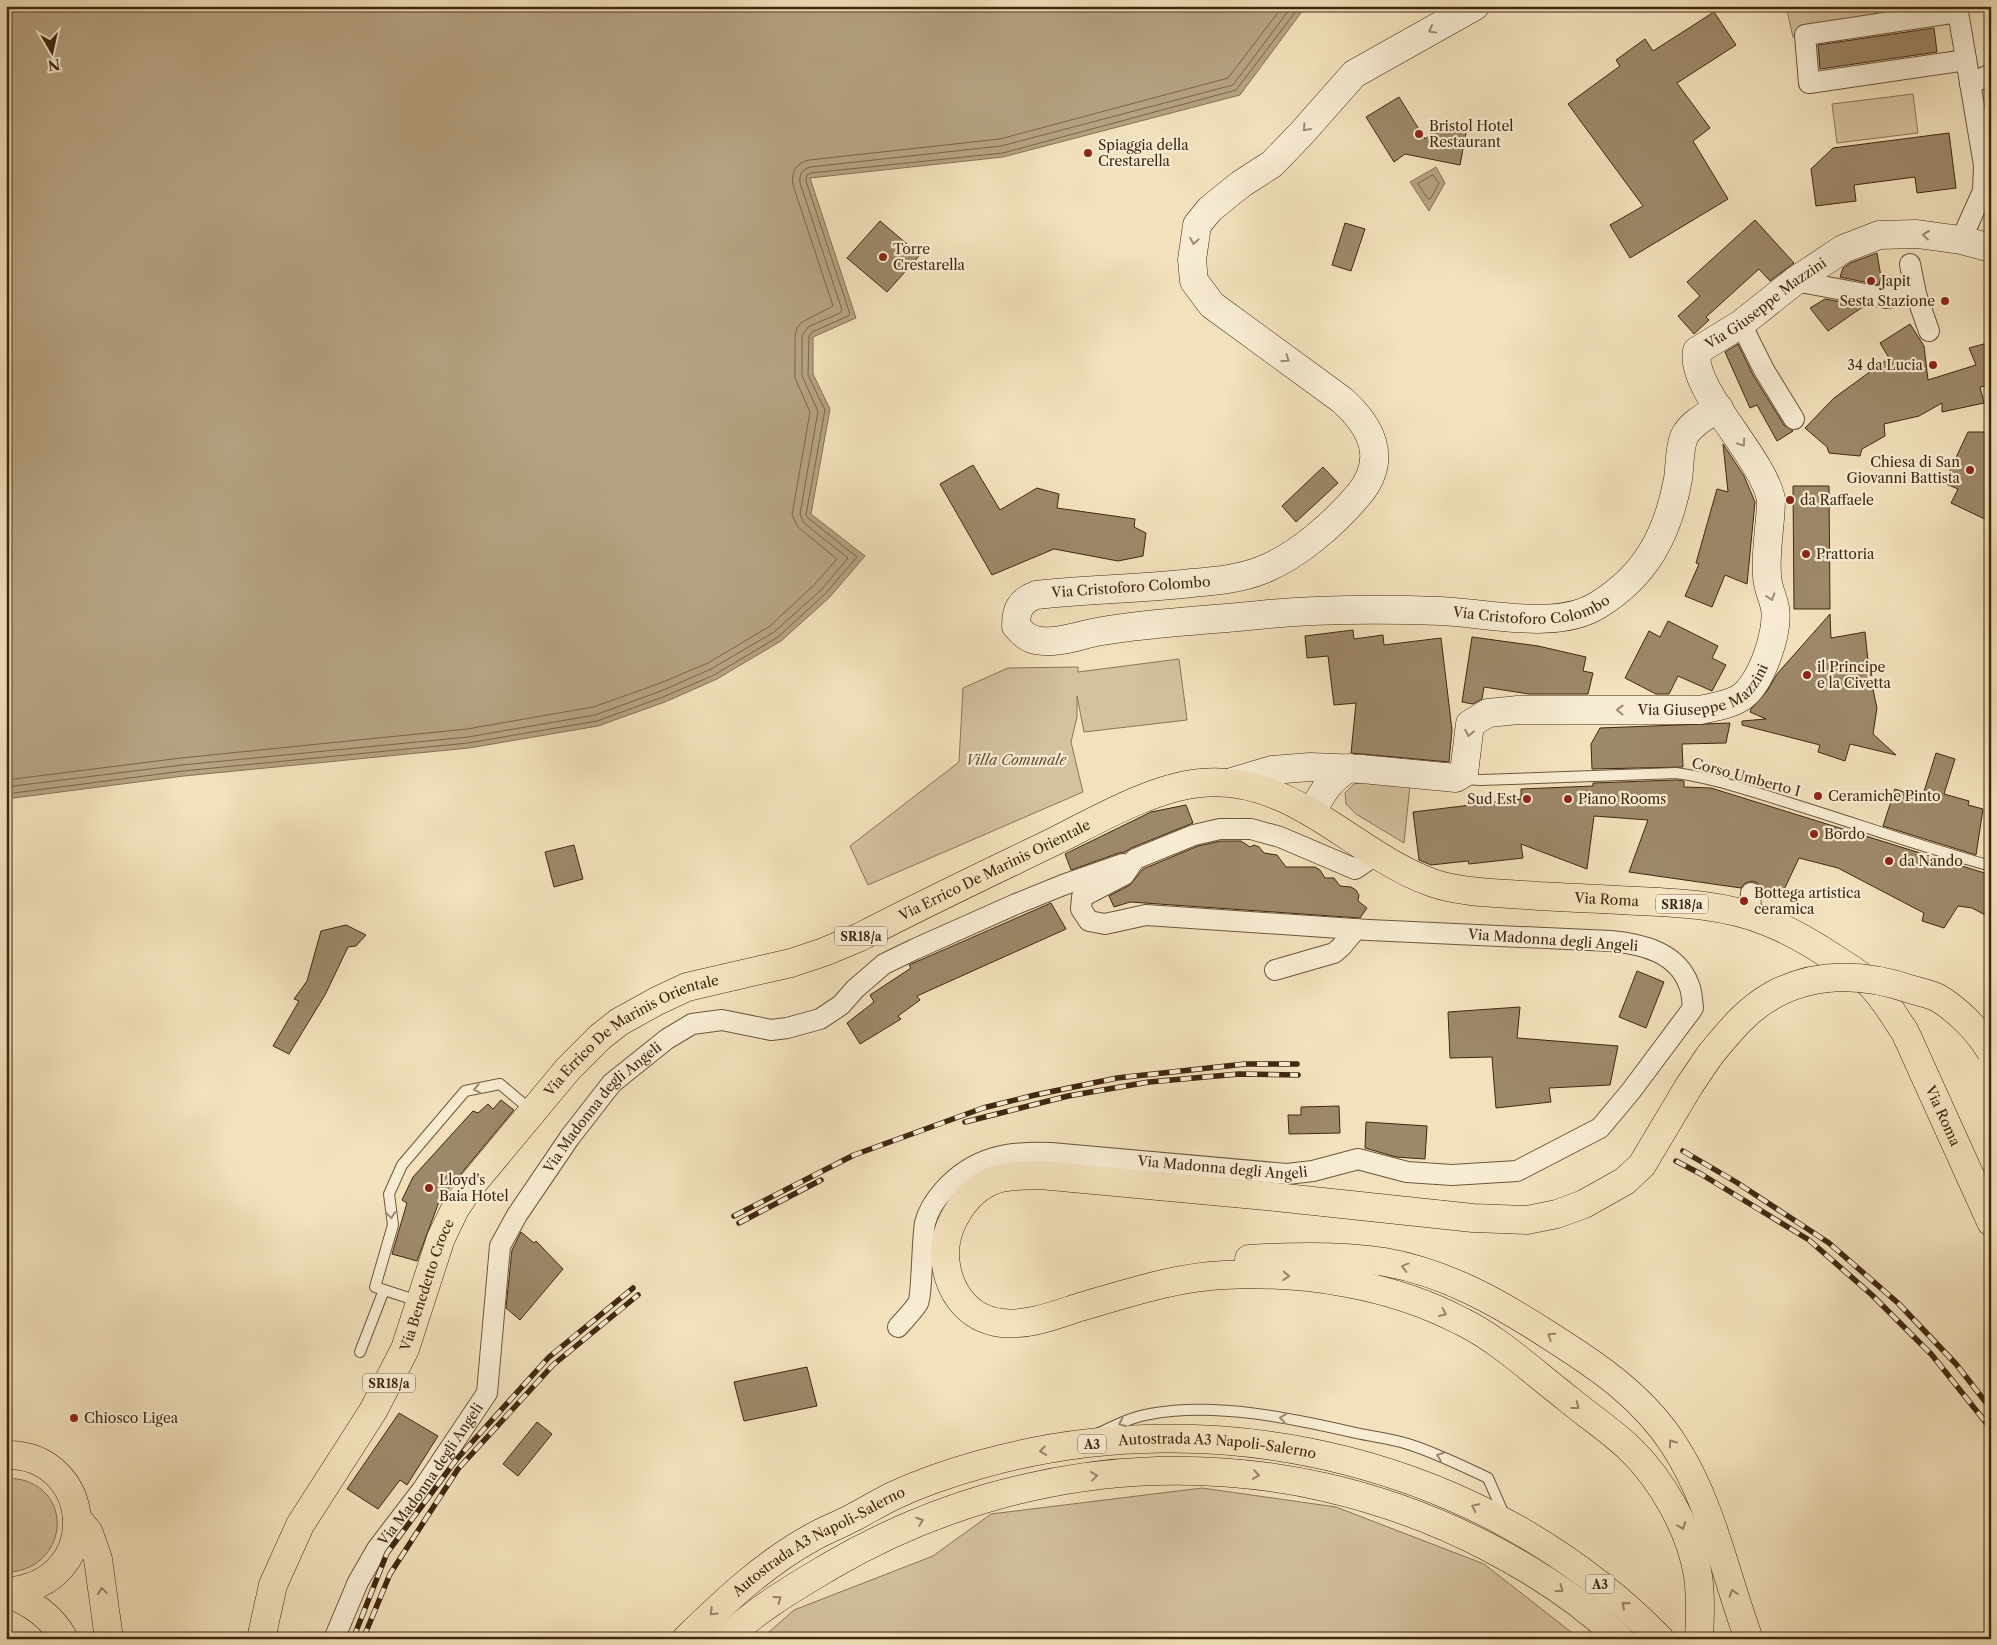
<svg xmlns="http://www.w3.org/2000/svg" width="1997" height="1645" font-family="'Libre Caslon Text',serif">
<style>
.green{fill:#d4c19e;stroke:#8a7457}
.water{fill:#b5a281;stroke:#867154}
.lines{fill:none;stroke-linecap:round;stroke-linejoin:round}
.shore{stroke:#7a6448;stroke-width:1}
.building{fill:#9d8869;stroke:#402710}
.lane-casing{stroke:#6c563b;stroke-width:12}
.street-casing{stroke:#6c563b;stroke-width:22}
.secondary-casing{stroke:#402710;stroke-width:29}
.primary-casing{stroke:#402710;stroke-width:29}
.highway-casing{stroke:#402710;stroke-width:29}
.lane{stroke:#f7ecd3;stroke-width:10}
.street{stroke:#f7ecd3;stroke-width:20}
.secondary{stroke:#f7ecd3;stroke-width:28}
.primary{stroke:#f2e1bb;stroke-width:28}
.highway{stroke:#f2e1bb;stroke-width:28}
.rail-casing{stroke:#402710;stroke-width:5.5}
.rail{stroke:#f7ecd3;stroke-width:4;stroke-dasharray:11;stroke-linecap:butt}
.highway-bridge-casing{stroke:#402710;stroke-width:29;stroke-linecap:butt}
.highway-bridge{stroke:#f2e1bb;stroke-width:28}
.oneway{stroke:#9c8a72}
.oneway2{stroke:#998466}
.poi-dot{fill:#8f2418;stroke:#f7ecd3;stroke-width:2}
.labels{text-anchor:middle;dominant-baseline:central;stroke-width:4.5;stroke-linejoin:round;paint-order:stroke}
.shield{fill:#f7ecd3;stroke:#77624a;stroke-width:1}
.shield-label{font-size:12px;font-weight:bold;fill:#402710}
.poi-label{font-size:14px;fill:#402710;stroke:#f7ecd3;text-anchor:start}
.street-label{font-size:14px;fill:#402710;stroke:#f7ecd3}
.park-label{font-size:14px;font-style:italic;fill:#654e34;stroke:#f7ecd3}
</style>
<rect width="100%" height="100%" fill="#f2e1bb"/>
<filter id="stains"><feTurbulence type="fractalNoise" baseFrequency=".004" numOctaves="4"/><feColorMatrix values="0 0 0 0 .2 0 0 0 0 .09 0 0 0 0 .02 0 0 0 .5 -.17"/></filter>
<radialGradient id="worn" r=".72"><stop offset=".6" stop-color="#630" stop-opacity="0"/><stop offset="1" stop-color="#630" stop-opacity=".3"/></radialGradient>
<g class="green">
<polygon points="1786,6 1875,6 1877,24 1793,37"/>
<polygon points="1913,94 1918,133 1837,143 1832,104"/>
<polygon points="1179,659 1187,720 1084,732 1077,696 1077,717 1071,742 1083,792 868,885 850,846 959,762 963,688 1008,668 1078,667 1078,672"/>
<polygon points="1364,782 1410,785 1404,843 1356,814 1346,804 1345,793 1354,784"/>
<path d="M10,1478C15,1479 21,1479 26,1481C77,1499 62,1572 6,1572V1479Z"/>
<polygon points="1202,1488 1336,1507 1484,1564 1580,1639 761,1639 794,1610 933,1556 991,1514"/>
</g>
<g class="water">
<polygon points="6,6 1306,6 1240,95 1003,157 810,178 856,318 813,337 813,374 830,409 811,514 865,556 829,598 781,641 717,679 665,702 598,726 469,748 184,776 6,799"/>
<polygon points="1436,167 1445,183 1429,211 1410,182"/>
</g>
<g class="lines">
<g class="shore">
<polygon points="1433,175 1439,183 1431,198 1428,199 1418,184"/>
<path d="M6,780L181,758L467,729L593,707L658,684L708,663L770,626L815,584L837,559L798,527L792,515L810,412L795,378V335L797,328L802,322L833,306L793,185C791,172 796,163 809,160L1000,139L1228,78L1283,6"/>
<path d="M6,787L182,765L468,737L595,715L661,691L711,669L774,632L821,590L848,558L804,523L800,514L818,411L802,376V336L808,327L840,313L842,310L800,183C799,175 802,169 810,167L1001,146L1233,85L1292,6"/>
<polyline points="6,794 183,771 468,743 597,721 663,697 714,675 778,637 825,594 857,557 808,518 806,515 825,410 808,375 809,336 812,332 848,316 850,314 806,181 807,175 811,173 1003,153 1236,90 1300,6"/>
</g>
</g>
<g class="building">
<polygon points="1714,12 1736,45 1677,83 1710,128 1693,141 1728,199 1630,258 1610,225 1643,206 1568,104 1620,66 1616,60 1645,39 1653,51"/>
<polygon points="1934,28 1937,52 1820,69 1818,45"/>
<polygon points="1399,97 1425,139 1443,123 1467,128 1460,165 1405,154 1394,162 1366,117"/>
<polygon points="1949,133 1956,188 1917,193 1915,177 1854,185 1856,201 1816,206 1811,169 1833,148"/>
<polygon points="1755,220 1794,263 1770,281 1759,269 1706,317 1709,320 1694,334 1678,316 1700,296 1687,282"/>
<polygon points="880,221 920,255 887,292 847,258"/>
<polygon points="1345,223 1365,229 1351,271 1332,265"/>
<polygon points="1877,253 1881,277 1879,285 1840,277 1843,268 1850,263"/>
<polygon points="1825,299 1864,306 1828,331 1810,308"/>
<polygon points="1910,324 1924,346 1928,380 1976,365 1969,348 1991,342 1991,399 1985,386 1980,387 1984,403 1942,412 1942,403 1919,416 1884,424 1885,436 1862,449 1860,456 1829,453 1827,447 1805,428 1834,398 1889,358 1880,343"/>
<polygon points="1738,344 1753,375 1784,425 1793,431 1777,441 1757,405 1750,408 1725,352"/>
<polygon points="1968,432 1991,432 1991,522 1951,503 1958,489 1944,483"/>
<polygon points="1723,444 1744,476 1755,502 1747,584 1725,575 1712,607 1685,596 1699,564 1696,563 1717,489 1728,492"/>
<polygon points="973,465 1000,510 1037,488 1059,494 1057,508 1135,519 1134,527 1146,533 1143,556 1118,561 1054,549 992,575 940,484"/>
<polygon points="1323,467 1338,483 1296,522 1282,506"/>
<polygon points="1793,486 1829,486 1830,609 1794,609"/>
<polygon points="1830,614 1831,638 1865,632 1869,671 1877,708 1873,734 1896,755 1850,744 1845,761 1818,752 1820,745 1742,725 1742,721 1766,719 1750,712 1751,709 1767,691 1777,674"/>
<polygon points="1668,621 1718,646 1712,658 1726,665 1712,691 1678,676 1669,694 1656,694 1625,678 1649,631 1660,637"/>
<polygon points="1353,630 1354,639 1383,635 1384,645 1441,638 1452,730 1449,762 1351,753 1356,703 1334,705 1328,656 1307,658 1305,636"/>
<polygon points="1472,637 1538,646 1586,657 1583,671 1593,673 1588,694 1529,694 1484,687 1482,699 1473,704 1462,702"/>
<polygon points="1730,723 1726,743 1682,744 1683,767 1592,769 1591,744 1600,728"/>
<polygon points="1936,753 1955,759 1944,794 1969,801 1968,805 1983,809 1976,855 1883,826 1895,789 1922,798"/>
<polygon points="1676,780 1684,781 1684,787 1711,788 1991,875 1991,918 1972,908 1958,906 1944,928 1922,921 1924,913 1838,868 1799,858 1782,894 1762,891 1758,883 1752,881 1745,883 1741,888 1629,872 1648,820 1594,816 1587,869 1521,844 1523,858 1469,864 1468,861 1431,865 1419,860 1413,812 1521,799 1521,789 1593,786 1593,783"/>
<polygon points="1186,805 1193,823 1131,848 1125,852 1119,853 1071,870 1065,854 1151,812"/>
<polygon points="1221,841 1241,841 1250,847 1254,845 1259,847 1264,853 1277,855 1286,867 1315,867 1320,870 1325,878 1334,878 1340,886 1351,887 1356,890 1359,895 1358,901 1367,908 1360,918 1130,902 1114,907 1109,896 1130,885 1143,869 1198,846"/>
<polygon points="574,845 583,879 554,887 545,852"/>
<polygon points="1051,903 1066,929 917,996 920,1000 898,1016 901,1019 860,1044 847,1023 874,1002 870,995 911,968 909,965"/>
<polygon points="346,925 366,935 356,946 348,947 325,995 289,1054 273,1046 299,1001 294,999 307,981 321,931"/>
<polygon points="1637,971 1664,982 1646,1028 1619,1017"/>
<polygon points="1520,1007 1517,1038 1618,1046 1610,1085 1549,1088 1551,1102 1496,1108 1492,1057 1450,1058 1448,1012"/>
<polygon points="501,1100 514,1110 440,1199 417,1261 392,1254 407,1203 402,1200 413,1177 473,1111 478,1113 488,1104 493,1109"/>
<polygon points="1339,1106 1340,1133 1289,1134 1288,1115 1301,1115 1301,1107"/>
<polygon points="1366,1122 1427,1126 1425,1159 1396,1157 1365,1148"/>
<polygon points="521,1232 534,1243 536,1241 563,1269 520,1320 506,1308 512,1250"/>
<polygon points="807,1367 817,1406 744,1421 734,1382"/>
<polygon points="399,1413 438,1436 407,1485 400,1480 378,1509 347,1489"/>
<polygon points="537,1422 552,1434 518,1476 503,1464"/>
</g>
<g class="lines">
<g class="lane-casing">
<g id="lane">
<path d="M1462,779L1481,780L1676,773C1713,778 1747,790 1783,801C1852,822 1921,847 1991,866"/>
<polyline points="418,1301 375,1287 393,1225 389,1194 402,1165 465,1091 500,1084 532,1111"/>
<polyline points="360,1352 384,1290"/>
<path d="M1097,1434C1114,1426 1131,1417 1150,1414C1216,1402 1291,1418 1356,1433C1374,1437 1394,1439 1411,1445C1438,1454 1463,1466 1488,1478L1505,1517"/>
</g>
</g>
<g class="street-casing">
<g id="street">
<polyline points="1957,6 1984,165 1983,191 1961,240"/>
<polyline points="1958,12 1805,35 1809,83 1966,60"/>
<polyline points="1970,84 1991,74"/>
<polyline points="1910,264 1916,294 1929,331"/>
<polyline points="1795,281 1886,298 1916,294"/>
<polyline points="1741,324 1764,370 1794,419"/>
<polyline points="1750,916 1751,893"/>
<polyline points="1275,970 1334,953 1341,947 1356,929"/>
<path id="s1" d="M898,1327C905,1319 913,1311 918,1303C922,1295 922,1239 925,1223C928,1211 935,1200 944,1190C974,1157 1008,1151 1051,1153L1287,1174L1313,1171L1358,1159L1407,1172L1452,1175L1517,1171L1600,1128L1631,1091L1693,1008C1692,1000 1692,992 1689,985C1677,952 1642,944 1611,941L1369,930L1146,915L1105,924L1089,921L1081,909L1082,897L1124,875L1135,859L1194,835L1220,829H1251L1280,837L1355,869L1377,854"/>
<path id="s2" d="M334,1639L358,1582L377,1549L422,1490L487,1393L500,1246L517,1215L570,1137L612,1083L667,1039L692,1024L722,1020L771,1030L787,1028L820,1019L841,1005L855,989L884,964L915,949L1016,904L1063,885L1123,864"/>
</g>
</g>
<g class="secondary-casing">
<g id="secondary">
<path id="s3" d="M1475,6L1354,74L1301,134L1272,164L1241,184L1210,209L1197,225L1192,260L1194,281L1212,305L1342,400C1371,426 1388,458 1360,493C1336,522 1298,556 1262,570C1240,579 1215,581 1192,583C1140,589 1088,589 1036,595C1020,601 1016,610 1016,626C1021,632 1028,639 1036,640C1057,645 1082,634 1102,631C1156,622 1214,620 1269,614C1326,609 1384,609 1441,611C1487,613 1557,631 1598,605C1647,575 1668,533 1678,479C1680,466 1679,449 1684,437C1690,424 1707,415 1719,408"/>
<path id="s4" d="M1232,782L1272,770L1310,767L1362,769L1456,778L1464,773L1470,724L1488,713L1518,710H1700C1713,707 1729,705 1740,698C1761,685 1779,632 1775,608C1773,597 1767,587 1767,575C1765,550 1771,524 1771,499C1762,456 1689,388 1697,351L1741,324L1795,281L1843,249L1879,235L1917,234L1961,240L1991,248"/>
<path d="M1312,812C1323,792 1328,781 1349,768"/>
</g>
</g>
<g class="primary-casing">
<g id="primary">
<path d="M6,1455C93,1453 108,1583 6,1592"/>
<polyline points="77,1518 89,1533 98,1559 109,1639"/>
<path d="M6,1592C31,1603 51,1615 64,1639"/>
<path id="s5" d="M261,1639L273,1585L300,1525L373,1411L405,1349L441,1238L455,1209L469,1188L568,1069L600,1037L619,1022L657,1001L687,987L791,963L824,952L860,937C925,903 991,872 1057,840C1099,819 1154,787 1201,783C1292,774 1352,853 1430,882C1462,894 1506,893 1539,896C1572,898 1604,899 1637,901C1680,903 1727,905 1768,922C1791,931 1813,944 1834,958C1846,966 1861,974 1871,985C1884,998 1894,1016 1905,1032L1991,1222"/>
</g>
</g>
<g class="highway-casing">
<g id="highway">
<path d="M1249,1259C1295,1256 1340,1255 1385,1262C1447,1273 1501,1304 1553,1338C1599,1367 1644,1398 1674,1445C1712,1503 1725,1575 1749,1639"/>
<path id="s6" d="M686,1639C725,1601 765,1563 813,1537C825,1530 839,1525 852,1518C866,1511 880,1502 895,1495C923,1482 953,1472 982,1464C1219,1398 1487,1462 1660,1639"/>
<path d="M726,1639C755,1610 795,1587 830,1566C1034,1447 1277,1438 1488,1547C1536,1572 1581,1601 1620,1639"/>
<path d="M1699,1639C1700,1618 1701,1597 1698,1576C1691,1531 1662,1479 1629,1448C1610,1430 1587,1415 1567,1398C1533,1372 1500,1340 1461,1321C1390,1284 1303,1271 1224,1275C1175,1277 1126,1294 1080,1307C1055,1315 1028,1326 1002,1323C966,1319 947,1289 945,1256C944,1224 968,1186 1001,1178C1013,1175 1028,1176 1040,1175L1266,1196L1473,1218L1527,1220L1557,1214L1584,1204L1625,1181L1642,1165L1689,1086L1710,1055"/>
</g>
</g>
<use href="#lane" class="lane"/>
<use href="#street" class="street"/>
<use href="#secondary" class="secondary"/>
<use href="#primary" class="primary"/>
<use href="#highway" class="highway"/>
<g class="rail-casing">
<g id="rail">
<polyline points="965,1122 1068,1096 1149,1082 1239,1074 1298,1075"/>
<polyline points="1683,1151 1736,1182 1829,1243 1898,1303 1956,1364 1991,1409"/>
<polyline points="1676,1161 1701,1174 1809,1240 1872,1295 1932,1355 1991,1429"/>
<polyline points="734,1216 854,1155 983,1108 1035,1095 1117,1078 1245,1064 1297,1064"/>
<polyline points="739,1223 821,1180"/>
<polyline points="353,1639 387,1553 456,1460 549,1357 633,1288"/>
<polyline points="363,1639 390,1574 458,1469 553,1365 638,1295"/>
</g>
</g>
<use href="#rail" class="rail"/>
<g class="highway-bridge-casing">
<path id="highway-bridge" d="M1710,1055C1729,1032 1746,1010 1773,995C1817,971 1867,974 1913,990C1921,992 1930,994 1938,998C1958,1010 1979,1031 1991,1052"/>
</g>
<use href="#highway-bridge" class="highway-bridge"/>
</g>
<defs><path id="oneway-chevron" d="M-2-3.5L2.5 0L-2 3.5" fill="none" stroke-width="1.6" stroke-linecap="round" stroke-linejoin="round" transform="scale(1.25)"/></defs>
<g class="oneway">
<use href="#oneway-chevron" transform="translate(1432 30) rotate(151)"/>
<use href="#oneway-chevron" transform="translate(1306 128) rotate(132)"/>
<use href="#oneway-chevron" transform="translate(1926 235) rotate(-173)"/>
<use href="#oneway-chevron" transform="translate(1194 241) rotate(99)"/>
<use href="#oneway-chevron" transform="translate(1286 359) rotate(36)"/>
<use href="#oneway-chevron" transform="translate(1742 443) rotate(56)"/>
<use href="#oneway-chevron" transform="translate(1771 597) rotate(72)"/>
<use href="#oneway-chevron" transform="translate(1620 710) rotate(-180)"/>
<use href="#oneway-chevron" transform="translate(1469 733) rotate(101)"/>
<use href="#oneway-chevron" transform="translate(477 1089) rotate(169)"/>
<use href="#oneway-chevron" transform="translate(391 1215) rotate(84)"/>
<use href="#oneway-chevron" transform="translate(1283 1418) rotate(-172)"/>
<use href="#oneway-chevron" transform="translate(1122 1423) rotate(155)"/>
<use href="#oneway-chevron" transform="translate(1440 1456) rotate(-160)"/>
</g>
<g class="oneway2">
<use href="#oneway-chevron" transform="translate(1405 1267) rotate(-165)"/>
<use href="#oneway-chevron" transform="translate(1286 1276) rotate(4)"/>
<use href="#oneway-chevron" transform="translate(1443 1313) rotate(23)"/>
<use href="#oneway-chevron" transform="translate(1551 1336) rotate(-147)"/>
<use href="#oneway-chevron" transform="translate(1576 1406) rotate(38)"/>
<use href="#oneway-chevron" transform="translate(1672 1443) rotate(-125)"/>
<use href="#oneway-chevron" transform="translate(1043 1451) rotate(171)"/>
<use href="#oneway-chevron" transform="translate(1256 1475) rotate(9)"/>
<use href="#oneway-chevron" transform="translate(1094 1476) rotate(-7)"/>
<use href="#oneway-chevron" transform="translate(1475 1507) rotate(-154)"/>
<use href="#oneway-chevron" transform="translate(920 1521) rotate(-20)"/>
<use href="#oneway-chevron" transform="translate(1682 1526) rotate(69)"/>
<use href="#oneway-chevron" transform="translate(1560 1589) rotate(34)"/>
<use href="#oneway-chevron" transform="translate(102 1591) rotate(-98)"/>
<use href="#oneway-chevron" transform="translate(1733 1593) rotate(-108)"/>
<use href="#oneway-chevron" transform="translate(778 1599) rotate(-36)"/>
<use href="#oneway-chevron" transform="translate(1625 1605) rotate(-139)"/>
<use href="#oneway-chevron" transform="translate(713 1612) rotate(136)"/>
</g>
<g class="poi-dot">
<circle cx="1419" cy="134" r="5"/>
<circle cx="1088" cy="153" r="5"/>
<circle cx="883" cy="257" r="5"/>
<circle cx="1871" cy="281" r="5"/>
<circle cx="1945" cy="301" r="5"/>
<circle cx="1933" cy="365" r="5"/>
<circle cx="1970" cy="470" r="5"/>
<circle cx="1790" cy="500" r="5"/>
<circle cx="1806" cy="554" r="5"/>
<circle cx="1807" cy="675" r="5"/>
<circle cx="1818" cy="796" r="5"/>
<circle cx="1527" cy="799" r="5"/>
<circle cx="1568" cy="799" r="5"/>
<circle cx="1814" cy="834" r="5"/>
<circle cx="1889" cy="861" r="5"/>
<circle cx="1744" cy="901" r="5"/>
<circle cx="429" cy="1188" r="5"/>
<circle cx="74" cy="1418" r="5"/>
</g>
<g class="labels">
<g class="shield">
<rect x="1656" y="894.5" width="52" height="19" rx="4"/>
<rect x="835" y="926.5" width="52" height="19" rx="4"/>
<rect x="363" y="1373.5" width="52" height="19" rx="4"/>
<rect x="1078" y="1434.5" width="28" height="19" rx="4"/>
<rect x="1586" y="1574.5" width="28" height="19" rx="4"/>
</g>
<g class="shield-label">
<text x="1682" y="904">SR18/a</text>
<text x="861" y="936">SR18/a</text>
<text x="389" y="1383">SR18/a</text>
<text x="1092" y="1444">A3</text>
<text x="1600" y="1584">A3</text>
</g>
<g class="poi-label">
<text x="1429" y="126">Bristol Hotel<tspan x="1429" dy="16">Restaurant</tspan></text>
<text x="1098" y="145">Spiaggia della<tspan x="1098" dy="16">Crestarella</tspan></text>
<text x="893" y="249">Torre<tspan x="893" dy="16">Crestarella</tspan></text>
<text x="1881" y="281">Japit</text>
<text x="1935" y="301" text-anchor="end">Sesta Stazione</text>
<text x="1923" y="365" text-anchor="end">34 da Lucia</text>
<text x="1960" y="462" text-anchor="end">Chiesa di San<tspan x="1960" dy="16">Giovanni Battista</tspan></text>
<text x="1800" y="500">da Raffaele</text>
<text x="1816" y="554">Prattoria</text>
<text x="1817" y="667">il Principe<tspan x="1817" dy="16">e la Civetta</tspan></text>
<text x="1828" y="796">Ceramiche Pinto</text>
<text x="1517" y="799" text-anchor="end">Sud Est</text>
<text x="1578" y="799">Piano Rooms</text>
<text x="1824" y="834">Bordo</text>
<text x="1899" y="861">da Nando</text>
<text x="1754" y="893">Bottega artistica<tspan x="1754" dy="16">ceramica</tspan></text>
<text x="439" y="1180">Lloyd's<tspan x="439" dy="16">Baia Hotel</tspan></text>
<text x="84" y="1418">Chiosco Ligea</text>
</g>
<g class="street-label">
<text stroke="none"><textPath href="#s4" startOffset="1022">Via Giuseppe Mazzini</textPath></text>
<text transform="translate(1131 587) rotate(-4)">Via Cristoforo Colombo</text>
<text stroke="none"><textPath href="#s3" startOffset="1630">Via Cristoforo Colombo</textPath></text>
<text stroke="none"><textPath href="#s4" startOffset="529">Via Giuseppe Mazzini</textPath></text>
<text transform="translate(1746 777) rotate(15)">Corso Umberto I</text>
<text stroke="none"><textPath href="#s5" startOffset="1132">Via Errico De Marinis Orientale</textPath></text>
<text stroke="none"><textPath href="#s5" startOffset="1789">Via Roma</textPath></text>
<text transform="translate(1553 940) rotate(4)">Via Madonna degli Angeli</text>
<text stroke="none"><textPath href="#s5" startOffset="728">Via Errico De Marinis Orientale</textPath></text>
<text stroke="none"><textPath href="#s2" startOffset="612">Via Madonna degli Angeli</textPath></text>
<text stroke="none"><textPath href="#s5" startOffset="2224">Via Roma</textPath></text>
<text stroke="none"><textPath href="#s1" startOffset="440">Via Madonna degli Angeli</textPath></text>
<text stroke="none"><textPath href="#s5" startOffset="394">Via Benedetto Croce</textPath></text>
<text stroke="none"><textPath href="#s6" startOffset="586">Autostrada A3 Napoli-Salerno</textPath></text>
<text stroke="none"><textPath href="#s2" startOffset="192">Via Madonna degli Angeli</textPath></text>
<text stroke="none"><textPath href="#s6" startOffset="166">Autostrada A3 Napoli-Salerno</textPath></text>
</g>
<g class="park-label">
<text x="1016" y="760">Villa Comunale</text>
</g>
</g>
<rect width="1997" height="1645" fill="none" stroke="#f2e1bb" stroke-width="25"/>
<rect x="8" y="8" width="1982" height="1630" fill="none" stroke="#402710" stroke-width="2.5"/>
<rect x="12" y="12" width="1972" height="1620" fill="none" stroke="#402710"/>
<g transform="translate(52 52) rotate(171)" stroke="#f7ecd3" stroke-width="4" paint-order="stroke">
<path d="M0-4L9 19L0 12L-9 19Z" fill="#402710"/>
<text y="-8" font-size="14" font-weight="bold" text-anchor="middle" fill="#402710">N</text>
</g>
<rect width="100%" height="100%" filter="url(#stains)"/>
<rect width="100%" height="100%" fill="url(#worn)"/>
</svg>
